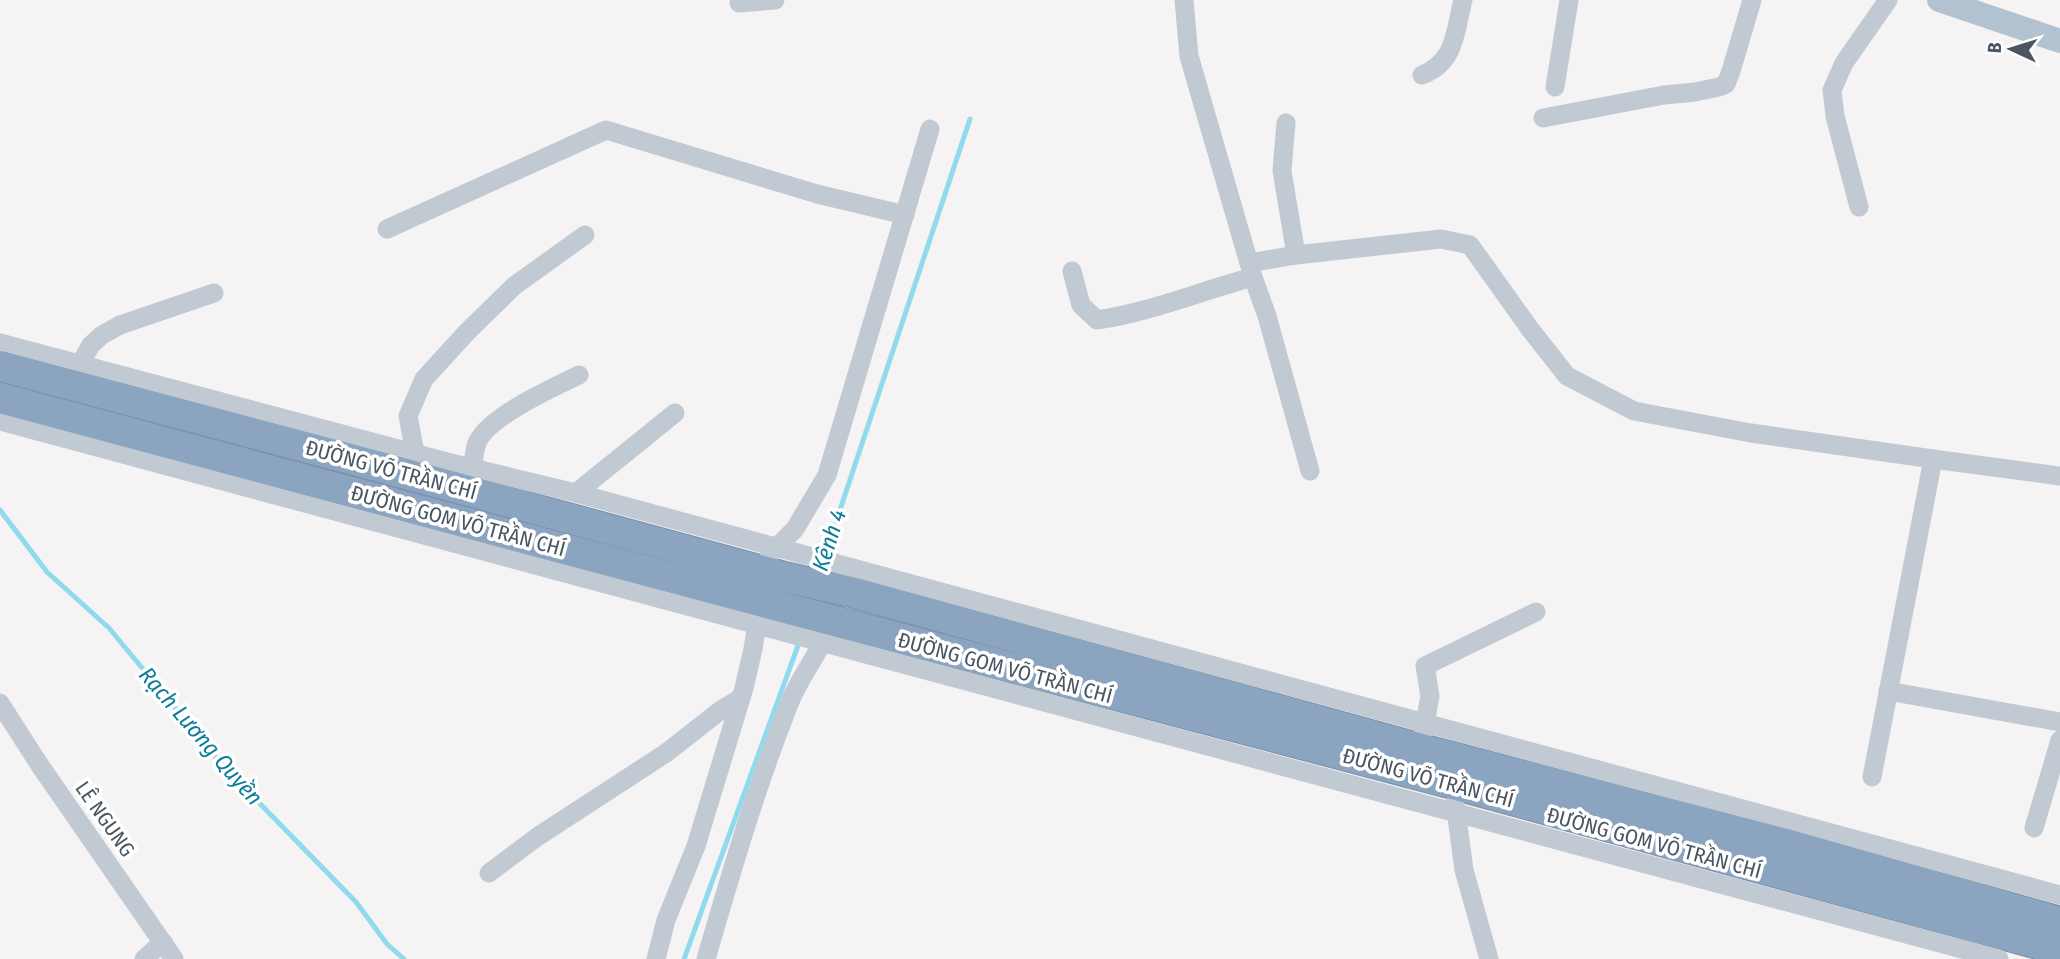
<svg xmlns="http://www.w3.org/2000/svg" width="2060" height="959" font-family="'Fira Sans Condensed',sans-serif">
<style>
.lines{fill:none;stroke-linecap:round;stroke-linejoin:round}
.stream{stroke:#90daee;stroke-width:5}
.highway-casing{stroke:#7690ad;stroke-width:32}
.minor{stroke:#c1cad2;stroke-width:19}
.major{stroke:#b3c2d1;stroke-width:24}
.highway{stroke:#8ba5c1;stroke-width:30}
.labels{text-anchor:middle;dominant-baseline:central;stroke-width:7;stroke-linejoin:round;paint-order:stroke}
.street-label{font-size:21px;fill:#4a5661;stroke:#fff}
.water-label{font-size:23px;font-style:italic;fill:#0c7c9b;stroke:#fff}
</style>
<rect width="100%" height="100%" fill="#f5f3f3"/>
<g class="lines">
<g class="stream">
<polyline points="0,510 47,572 109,628 224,767 356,902 387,944 404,959"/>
<polyline points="818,576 970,119"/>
<polyline points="684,959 800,640"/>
</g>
<g class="highway-casing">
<g id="highway">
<polyline points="0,366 384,468 781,576 855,593 1421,749 1786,844 2060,922"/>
<polyline points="0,398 774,605 1453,784 2060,950"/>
</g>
</g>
<g class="minor">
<polyline points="1184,0 1189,56 1253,277 1267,316 1310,471"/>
<polyline points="739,3 775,0"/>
<path d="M1422,75C1456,62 1455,31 1463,0"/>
<polyline points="1555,87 1569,0"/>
<polyline points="1543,118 1664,95 1695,92 1719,87 1726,84 1731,71 1752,0"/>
<polyline points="1286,123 1282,171 1296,255"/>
<polyline points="1859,207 1835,116 1832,90 1844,63 1888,0"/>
<polyline points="387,229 606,130 817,194 905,215"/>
<polyline points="1249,263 1296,255 1441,239 1470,245 1530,329 1567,376 1634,411 1751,433 1933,459"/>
<path d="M1072,271L1081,305L1097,320C1151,312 1201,291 1253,277"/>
<polyline points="0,343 447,462 576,493 2060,895"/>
<polyline points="80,364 91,345 102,335 120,325 214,293"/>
<polyline points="0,421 1999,959"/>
<polyline points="415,453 408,416 424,379 467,332 514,286 585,235"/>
<path d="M473,468C474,459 474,448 478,441C490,416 554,387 579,375"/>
<polyline points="576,493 675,413"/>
<polyline points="769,555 795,529 827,475 930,129"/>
<polyline points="1888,691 2060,722"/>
<polyline points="0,703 39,764 174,959"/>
<polyline points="1423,734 1430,696 1425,666 1536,612"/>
<polyline points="1872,777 1933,459 2060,476"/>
<polyline points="1455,803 1464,870 1489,959"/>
<polyline points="2034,828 2060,740"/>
<polyline points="489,873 537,837 666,753 721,710 741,698"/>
<polyline points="144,959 163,942"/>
<polyline points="656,959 666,920 696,846 744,688 753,649 759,612"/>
<path d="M706,959C731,873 756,787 789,704C799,678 816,658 827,633"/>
</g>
<polyline class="major" points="1939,0 2060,41"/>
<use href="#highway" class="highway"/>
</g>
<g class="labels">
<g class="street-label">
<text transform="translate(391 470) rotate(15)">ĐƯỜNG VÕ TRẦN CHÍ</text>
<text transform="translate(458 521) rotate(15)">ĐƯỜNG GOM VÕ TRẦN CHÍ</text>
<text transform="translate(1005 668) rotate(15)">ĐƯỜNG GOM VÕ TRẦN CHÍ</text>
<text transform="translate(1428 778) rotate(15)">ĐƯỜNG VÕ TRẦN CHÍ</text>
<text transform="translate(105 819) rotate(55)">LÊ NGUNG</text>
<text transform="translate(1654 843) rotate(15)">ĐƯỜNG GOM VÕ TRẦN CHÍ</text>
</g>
<g class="water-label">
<text transform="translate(829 540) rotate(-72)">Kênh 4</text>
<text transform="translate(201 736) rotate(49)">Rạch Lương Quyền</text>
</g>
</g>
<g transform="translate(2011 49) rotate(274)" stroke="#ffffff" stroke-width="5" paint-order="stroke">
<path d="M0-5L12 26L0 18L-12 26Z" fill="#4a5661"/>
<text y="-10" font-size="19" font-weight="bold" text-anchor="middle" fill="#4a5661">B</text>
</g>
</svg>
